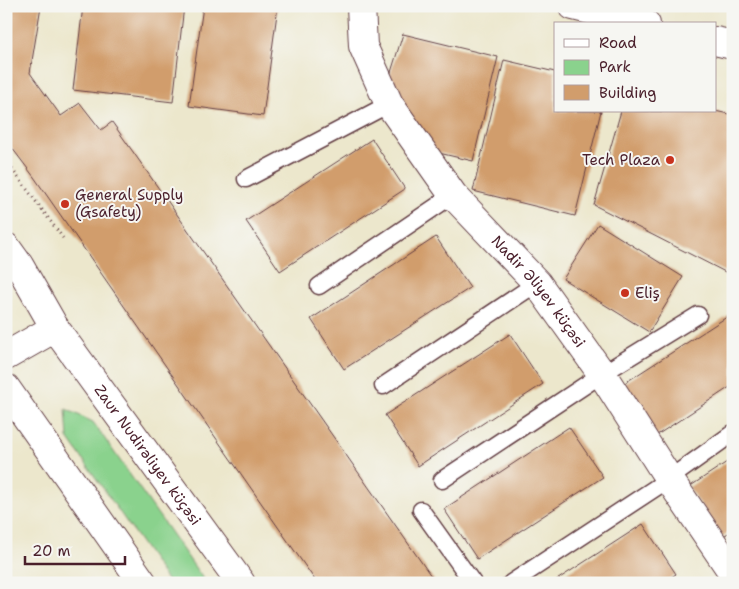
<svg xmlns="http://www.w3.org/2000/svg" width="739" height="589" font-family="'Shantell Sans',sans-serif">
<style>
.green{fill:#8ad28d;stroke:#6a785c}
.building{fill:#d19d6c}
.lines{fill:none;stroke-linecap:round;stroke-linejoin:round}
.lane-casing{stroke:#623d43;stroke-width:19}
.street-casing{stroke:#623d43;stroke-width:30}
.secondary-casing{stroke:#623d43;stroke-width:30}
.path{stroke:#623d43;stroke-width:3;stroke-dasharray:1 4;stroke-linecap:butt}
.lane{stroke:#fff;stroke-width:16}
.street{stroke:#fff;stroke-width:28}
.secondary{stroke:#fff;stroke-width:28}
.poi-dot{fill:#c8321e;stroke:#f6f6f2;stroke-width:2}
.labels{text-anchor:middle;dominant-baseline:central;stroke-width:4;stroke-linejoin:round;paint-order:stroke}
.poi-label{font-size:15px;fill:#4a1f2b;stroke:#f6f6f2;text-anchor:start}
.street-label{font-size:15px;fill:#4a1f2b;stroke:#f6f6f2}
</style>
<rect width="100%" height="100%" fill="#f6f6f2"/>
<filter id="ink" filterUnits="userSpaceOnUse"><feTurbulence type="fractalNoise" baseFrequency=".02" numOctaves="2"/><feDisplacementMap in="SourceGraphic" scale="10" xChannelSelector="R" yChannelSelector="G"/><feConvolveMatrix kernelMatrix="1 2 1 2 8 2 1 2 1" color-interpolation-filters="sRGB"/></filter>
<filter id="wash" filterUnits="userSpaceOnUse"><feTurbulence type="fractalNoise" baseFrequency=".0096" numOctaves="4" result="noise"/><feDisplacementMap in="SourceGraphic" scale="20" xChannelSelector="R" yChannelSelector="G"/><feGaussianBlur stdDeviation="1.12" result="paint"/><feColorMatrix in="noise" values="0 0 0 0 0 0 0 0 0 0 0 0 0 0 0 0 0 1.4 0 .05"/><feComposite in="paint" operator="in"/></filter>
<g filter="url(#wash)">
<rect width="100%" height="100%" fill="#ece7cc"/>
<polygon class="green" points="66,409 93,422 206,583 169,583 68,438"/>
<g id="blocks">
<g class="building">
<polygon points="6,6 41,6 30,73 61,116 80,103 101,130 112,122 436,583 317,583 34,177 6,140"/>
<polygon points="83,6 184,6 173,102 73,90"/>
<polygon points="203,6 278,6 263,116 189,106"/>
<polygon points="403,34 498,57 473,161 426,150 387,85"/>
<polygon points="504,60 555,72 555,111 601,111 575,216 473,191"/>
<polygon points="621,111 715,111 733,115 733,276 594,205"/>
<polygon points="372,139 405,189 280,271 246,221"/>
<polygon points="598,224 683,277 649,332 563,279"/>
<polygon points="436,237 470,288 344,369 311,319"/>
<polygon points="733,313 733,385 654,437 620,386"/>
<polygon points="510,334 543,384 418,466 385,415"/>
<polygon points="569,427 603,477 477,559 444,509"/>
<polygon points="733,458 733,530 722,537 689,487"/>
<polygon points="643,524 676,574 663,583 552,583"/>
</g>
</g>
</g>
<g filter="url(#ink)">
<use href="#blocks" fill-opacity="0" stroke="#623d43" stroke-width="1"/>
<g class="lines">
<g class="lane-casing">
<g id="lane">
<polyline points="246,179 389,104"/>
<polyline points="319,286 453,195"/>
<polyline points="383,386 537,283"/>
<polyline points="442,480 602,374 698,315"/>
<polyline points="421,510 473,583"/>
<polyline points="511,583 669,479 733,433"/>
</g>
</g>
<g class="street-casing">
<g id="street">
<path id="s1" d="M361,6L363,46L389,104L453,195L537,283L602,374L669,479L733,573"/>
</g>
</g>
<g class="secondary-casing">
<g id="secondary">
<polyline points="573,6 646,24"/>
<polyline points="715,41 733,45"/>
<path id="s2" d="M6,247L19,265L55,328L241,583"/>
<polyline points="6,356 55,328"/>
<polyline points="6,388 143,583"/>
</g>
</g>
<polyline class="path" points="6,161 63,238"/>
<use href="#lane" class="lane"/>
<use href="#street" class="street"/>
<use href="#secondary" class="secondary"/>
</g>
</g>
<g class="poi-dot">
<circle cx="670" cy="160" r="5"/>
<circle cx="65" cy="204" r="5"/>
<circle cx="625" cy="293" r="5"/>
</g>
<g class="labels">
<g class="poi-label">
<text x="660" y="160" text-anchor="end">Tech Plaza</text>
<text x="75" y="195">General Supply<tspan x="75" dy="17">(Gsafety)</tspan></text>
<text x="635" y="293">Eliş</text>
</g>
<g class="street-label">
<text stroke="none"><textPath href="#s1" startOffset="344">Nadir Əliyev küçəsi</textPath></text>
<text stroke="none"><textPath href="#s2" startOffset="252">Zaur Nudirəliyev küçəsi</textPath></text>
</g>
</g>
<rect width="739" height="589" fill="none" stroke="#f6f6f2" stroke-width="25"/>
<rect x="554" y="22" width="162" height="90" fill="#f6f6f2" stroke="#b1a0a2"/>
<rect x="564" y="39" width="25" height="8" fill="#ffffff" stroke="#b1a0a2"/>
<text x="599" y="48" font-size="15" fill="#4a1f2b">Road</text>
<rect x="564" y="60" width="25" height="15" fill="#8ad28d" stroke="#b1a0a2"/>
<text x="599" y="72" font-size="15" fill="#4a1f2b">Park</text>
<rect x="564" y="85" width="25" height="15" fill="#d19d6c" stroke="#b1a0a2"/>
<text x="599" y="98" font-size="15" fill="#4a1f2b">Building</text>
<path d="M25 556v8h100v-8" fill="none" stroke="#4a1f2b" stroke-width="2.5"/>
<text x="32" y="556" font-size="15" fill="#4a1f2b" stroke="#f6f6f2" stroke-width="4" paint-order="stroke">20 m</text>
</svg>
